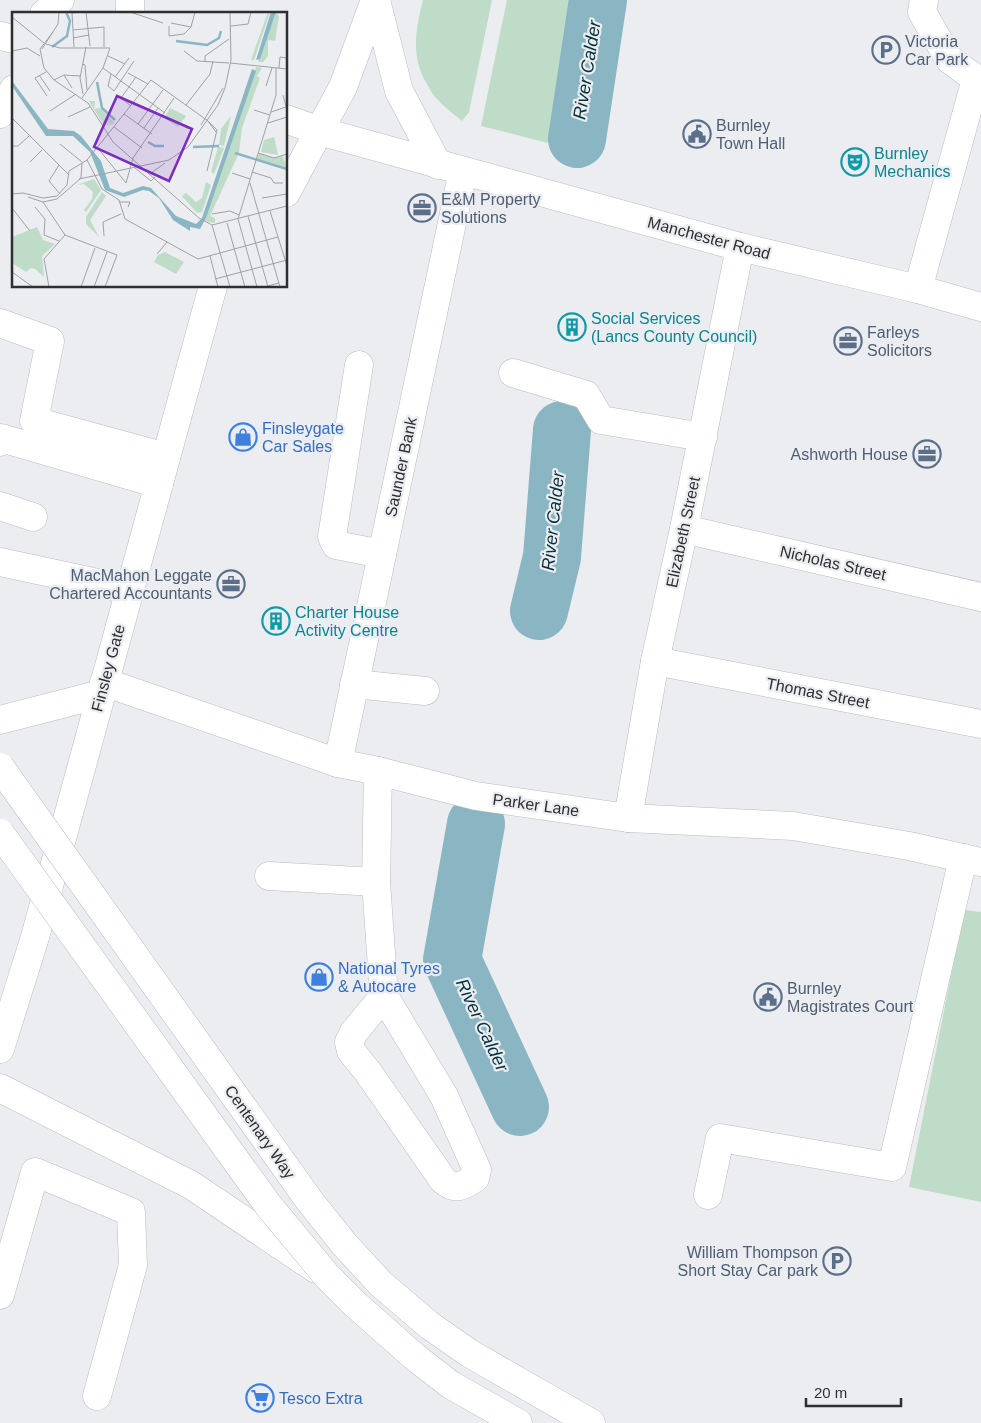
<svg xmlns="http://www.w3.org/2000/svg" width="981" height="1423" font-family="Arial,sans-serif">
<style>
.green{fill:#bfdcc8}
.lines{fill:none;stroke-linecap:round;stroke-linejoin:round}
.river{stroke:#8ab6c3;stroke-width:58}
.minor-casing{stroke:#b9bbbd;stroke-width:29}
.major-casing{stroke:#b9bbbd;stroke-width:29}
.minor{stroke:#fff;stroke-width:28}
.major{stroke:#fff;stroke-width:28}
.major-bridge-casing{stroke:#b9bbbd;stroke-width:29;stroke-linecap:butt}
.major-bridge{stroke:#fff;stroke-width:28}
.labels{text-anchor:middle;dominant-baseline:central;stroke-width:4.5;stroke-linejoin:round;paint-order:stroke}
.service-label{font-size:16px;fill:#4e5e75;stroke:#ebedf0;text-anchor:start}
.culture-label{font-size:16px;fill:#0d838f;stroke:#ebedf0;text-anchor:start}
.street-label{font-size:16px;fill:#2e2f30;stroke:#ebedf0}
.shop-label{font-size:16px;fill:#366cbe;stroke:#ebedf0;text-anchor:start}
.water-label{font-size:18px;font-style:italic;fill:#08333d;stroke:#ebedf0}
.inset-river{fill:none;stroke:#8ab6c3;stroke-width:2.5}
.inset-road{fill:none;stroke:#9fa1a3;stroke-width:1}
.view{fill:#7b2cbf;fill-opacity:0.15;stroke:#7b2cbf;stroke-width:2.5}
.inset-edge{fill:none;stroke:#2e2f30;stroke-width:2.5}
</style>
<rect width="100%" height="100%" fill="#ebedf0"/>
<g class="green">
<path d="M423,0H492L469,112L462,121C454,114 445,108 438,100C433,96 430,89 427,84C410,56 416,29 423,0Z"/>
<polygon points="507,0 588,0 548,143 481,126"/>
<polygon points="964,910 981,912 981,1202 909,1187"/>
</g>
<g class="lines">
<g class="river">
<polyline points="577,139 598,0"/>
<polyline points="539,611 552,557 562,430"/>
<polyline points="476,824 452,960 520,1107"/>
</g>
<g class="minor-casing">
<g id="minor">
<polyline points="130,0 130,14"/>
<polyline points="376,0 399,91 438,165"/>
<polyline points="924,0 922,12 949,59 976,79 981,80"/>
<polyline points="44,14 60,0"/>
<polyline points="0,114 14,89"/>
<polyline points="286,193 319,131 740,247 918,289 981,307"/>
<polyline points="918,289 976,79"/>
<polyline points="0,323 50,341 34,421 166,457"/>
<polyline points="359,365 332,537 336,545 382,554"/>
<polyline points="513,373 586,395 601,420 703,437"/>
<polyline points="0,442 1,438 159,484"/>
<polyline points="0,506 33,517"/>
<polyline points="684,529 981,597"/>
<polyline points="0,562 130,590"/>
<polyline points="655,661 981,724"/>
<polyline points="104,682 338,763 378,771 476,796 628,818 793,826 909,846 981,862"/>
<polyline points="354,684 425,691"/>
<polyline points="0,720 101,694"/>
<polyline points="338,763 463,171"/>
<path d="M378,771L376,882L384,996L354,1032L349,1042L351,1051L368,1072L443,1180C455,1191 463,1186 475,1178L477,1170L444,1096L384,996"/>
<polyline points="628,818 655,661 684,529 740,247"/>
<polyline points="269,876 376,882"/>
<polyline points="0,1049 35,937 213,286"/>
<polyline points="708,1195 720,1138 892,1167 963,858"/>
<polyline points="0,1295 35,1172 131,1212 133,1265 97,1396"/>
</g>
</g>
<g class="major-casing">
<g id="major">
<polyline points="0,36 14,39"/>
<polyline points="286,119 319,131 343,87 375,0"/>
<polyline points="0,1088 191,1185 316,1269"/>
<polyline points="429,1325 469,1353 591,1423"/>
<polyline points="416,1358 451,1385 518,1423"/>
</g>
</g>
<use href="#minor" class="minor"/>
<use href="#major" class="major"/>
<g class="major-bridge-casing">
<g id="major-bridge">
<polyline points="0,767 309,1200 344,1244 381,1284 429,1325"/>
<polyline points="0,833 268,1205 326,1275 356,1305 416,1358"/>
</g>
</g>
<use href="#major-bridge" class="major-bridge"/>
</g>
<defs>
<g id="parking-ring" transform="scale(1.4375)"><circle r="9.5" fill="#ebedf0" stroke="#5c6f8a" stroke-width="1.5"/><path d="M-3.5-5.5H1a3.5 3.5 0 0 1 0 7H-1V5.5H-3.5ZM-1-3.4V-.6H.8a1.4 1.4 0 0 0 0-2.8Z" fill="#5c6f8a"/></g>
<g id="civic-ring" transform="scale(1.4375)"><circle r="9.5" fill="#ebedf0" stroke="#5c6f8a" stroke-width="1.5"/><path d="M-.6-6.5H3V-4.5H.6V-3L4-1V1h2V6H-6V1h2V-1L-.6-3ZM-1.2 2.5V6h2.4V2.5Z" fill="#5c6f8a"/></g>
<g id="theatre-ring" transform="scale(1.4375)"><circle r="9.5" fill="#ebedf0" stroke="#0f9aa8" stroke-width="1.5"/><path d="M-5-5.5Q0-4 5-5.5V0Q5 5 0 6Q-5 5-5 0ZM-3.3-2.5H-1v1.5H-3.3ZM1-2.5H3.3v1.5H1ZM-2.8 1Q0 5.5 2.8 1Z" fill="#0f9aa8"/></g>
<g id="office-ring" transform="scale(1.4375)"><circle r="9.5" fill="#ebedf0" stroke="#5c6f8a" stroke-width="1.5"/><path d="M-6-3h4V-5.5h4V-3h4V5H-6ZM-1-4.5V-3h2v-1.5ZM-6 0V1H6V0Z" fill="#5c6f8a"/></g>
<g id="building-ring" transform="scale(1.4375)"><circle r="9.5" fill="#ebedf0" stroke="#0f9aa8" stroke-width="1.5"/><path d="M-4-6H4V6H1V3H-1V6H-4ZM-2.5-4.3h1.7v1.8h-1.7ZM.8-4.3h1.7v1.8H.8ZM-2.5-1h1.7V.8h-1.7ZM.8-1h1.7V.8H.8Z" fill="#0f9aa8"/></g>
<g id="shop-ring" transform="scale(1.4375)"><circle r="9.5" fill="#ebedf0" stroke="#3f7fe0" stroke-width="1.5"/><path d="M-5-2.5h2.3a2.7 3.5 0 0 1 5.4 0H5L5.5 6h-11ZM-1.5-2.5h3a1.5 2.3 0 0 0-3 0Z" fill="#3f7fe0"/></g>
<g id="supermarket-ring" transform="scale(1.4375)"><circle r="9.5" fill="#ebedf0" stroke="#3f7fe0" stroke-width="1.5"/><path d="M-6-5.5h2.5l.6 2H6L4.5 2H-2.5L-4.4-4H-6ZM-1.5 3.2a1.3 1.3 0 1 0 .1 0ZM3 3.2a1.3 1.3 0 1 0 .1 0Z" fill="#3f7fe0"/></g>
</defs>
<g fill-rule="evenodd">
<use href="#parking-ring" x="886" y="50"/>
<use href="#civic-ring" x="697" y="134"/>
<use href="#theatre-ring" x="855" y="162"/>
<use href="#office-ring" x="422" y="208"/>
<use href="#building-ring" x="572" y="327"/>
<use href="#office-ring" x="848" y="341"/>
<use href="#shop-ring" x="243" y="437"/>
<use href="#office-ring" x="927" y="454"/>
<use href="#office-ring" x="231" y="584"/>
<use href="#building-ring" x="276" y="621"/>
<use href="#shop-ring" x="319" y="977"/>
<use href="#civic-ring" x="768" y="997"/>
<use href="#parking-ring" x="837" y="1261"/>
<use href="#supermarket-ring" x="260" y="1398"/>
</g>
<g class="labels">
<g class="service-label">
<text x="905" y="41">Victoria<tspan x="905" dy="18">Car Park</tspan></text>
<text x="716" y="125">Burnley<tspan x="716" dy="18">Town Hall</tspan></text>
<text x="441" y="199">E&amp;M Property<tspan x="441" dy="18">Solutions</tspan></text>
<text x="867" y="332">Farleys<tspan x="867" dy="18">Solicitors</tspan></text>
<text x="908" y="454" text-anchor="end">Ashworth House</text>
<text x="212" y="575" text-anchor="end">MacMahon Leggate<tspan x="212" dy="18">Chartered Accountants</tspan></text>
<text x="787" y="988">Burnley<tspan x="787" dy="18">Magistrates Court</tspan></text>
<text x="818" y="1252" text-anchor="end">William Thompson<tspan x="818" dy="18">Short Stay Car park</tspan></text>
</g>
<g class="culture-label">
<text x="874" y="153">Burnley<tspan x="874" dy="18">Mechanics</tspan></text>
<text x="591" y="318">Social Services<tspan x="591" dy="18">(Lancs County Council)</tspan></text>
<text x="295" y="612">Charter House<tspan x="295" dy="18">Activity Centre</tspan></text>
</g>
<g class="street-label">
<text transform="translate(709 238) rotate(15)">Manchester Road</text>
<text transform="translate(401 467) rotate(-78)">Saunder Bank</text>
<text transform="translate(683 532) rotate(-78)">Elizabeth Street</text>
<text transform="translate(833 563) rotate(13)">Nicholas Street</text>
<text transform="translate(108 668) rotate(-75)">Finsley Gate</text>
<text transform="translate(818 693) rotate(11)">Thomas Street</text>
<text transform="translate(536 805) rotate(8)">Parker Lane</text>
<text transform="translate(260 1132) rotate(55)">Centenary Way</text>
</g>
<g class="shop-label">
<text x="262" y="428">Finsleygate<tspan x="262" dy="18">Car Sales</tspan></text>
<text x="338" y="968">National Tyres<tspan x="338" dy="18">&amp; Autocare</tspan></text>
<text x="279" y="1398">Tesco Extra</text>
</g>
<g class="water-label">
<text transform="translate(587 70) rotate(-81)">River Calder</text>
<text transform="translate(553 521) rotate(-84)">River Calder</text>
<text transform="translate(482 1025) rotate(65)">River Calder</text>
</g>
</g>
<g transform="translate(12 12)">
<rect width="275" height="275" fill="#ebedf0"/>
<path d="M256,0H258L242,48H239ZM264,0L267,5L263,29L256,28V44L251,50H246ZM244,55L250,56L245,64L248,66L230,116L227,141L198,204L203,206V211L196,210L193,208ZM77,89H83L82,97L88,96L102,110L100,113L92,108L99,114L91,112L78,91ZM158,96L174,104L166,115L152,106ZM219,104L212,134L207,133L209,117ZM262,125L266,143L249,140L252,128ZM206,135L212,136L202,162L199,160ZM247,141L262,146L271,144L274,155L245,147ZM82,167L89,178L74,200L72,198L80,187L81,180L72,172L65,173ZM194,170L199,173L190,200L185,201L170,184L174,181L184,190L190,186ZM90,180L94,184L78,208L87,225L74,212V205ZM25,215L31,228L43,232L30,244L32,265L23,257L19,256L14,260L0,251V225ZM153,240L172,250L164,262L142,250L146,243Z" fill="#bfdcc8"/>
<path d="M259,0H264L248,47L244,48ZM240,57L244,59L194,206L188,217L178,215V219L161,208L147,186L137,179L131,178L112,185L93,178L78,140L61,124H34L0,74V69L36,117L62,119L69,124L89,149L98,176L111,181L131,174L139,176L164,204L184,212L190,206Z" fill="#8ab6c3"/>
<path class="inset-river" d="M164,29L195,33L207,26L209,19M40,35L55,24L58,9L54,0M85,70L90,96L103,108M136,130L143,134H152M181,135L207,134M223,141L275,157"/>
<path class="inset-road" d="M74,0L78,34M118,0L151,11M0,5L32,31M159,11L179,15M157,14V24L172,22L179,15L183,0M219,14L236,12L239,0M61,18L92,15V35M61,26L77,23M34,32L48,36H98L91,56L70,86M62,35L60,1L66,0M30,37L46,12L47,0M0,39L15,36L28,44M172,39L185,49L217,51M96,44L113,52M193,49V44L217,27M218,51L275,57M70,52L73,53L75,78M91,56L153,101M267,56L268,45L275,46M34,60L23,66L35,84M116,61L136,72M99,62L96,74L102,79L122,49M27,63L38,79M52,63L60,76M103,65L117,46M42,68L52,63L68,64M254,74L260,56M71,82L68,66L74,35M271,83L275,98M174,93L198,62L201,49M119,94L109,86L124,65M242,98L258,103M38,99L64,82M259,100L274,95M112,102L140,122M56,105L78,95M0,106L56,162M256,111L275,105M126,112L151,78M189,113L211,76M102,115L130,136M132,116L146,96M48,132L70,150M0,134H6L17,124M85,135L114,171L121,146M246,141L262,146L275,142M121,146L162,86M75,148L90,177L107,188L113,207L186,247L266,225M18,150L30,138M47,153L37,169L48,182M123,156L139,169L143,165M195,159L205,118L196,109M240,160L259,166L262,171H271M139,161L153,151M220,161L238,167M67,167L157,148L176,135L206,93L213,76L219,48L218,0M238,171L268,275M0,182L11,181L31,186L45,184L55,173L57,159L75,148L96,122L76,91L42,68L32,56L28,37L41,20M16,185L31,190L45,187L69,166L70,151M250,186L275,182M31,190L53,223L105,243L93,275M108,190H118L116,195M23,195L33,207L32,223L47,229M0,196L18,219M258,199L275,254M200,202L218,199L227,203M236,204L256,275M215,211L233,275M200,213L187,206L101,130L96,122L139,68L196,109L204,120M200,213L275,194M200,213L218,275M92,224L91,210L109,202M145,242L155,230M198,244L206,275M0,260L21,275M203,267L275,248M37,275L32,247L53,223M69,275L83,236M82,275L95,240M245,275L226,207L264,83V56M252,275L267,271"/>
<path class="view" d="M105,84L180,117L157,169L82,135Z"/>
<rect width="275" height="275" class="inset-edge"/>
</g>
<path d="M806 1398v8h95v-8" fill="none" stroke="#2e2f30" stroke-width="2.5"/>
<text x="814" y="1398" font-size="15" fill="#2e2f30" stroke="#ebedf0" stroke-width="4" paint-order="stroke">20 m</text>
</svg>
